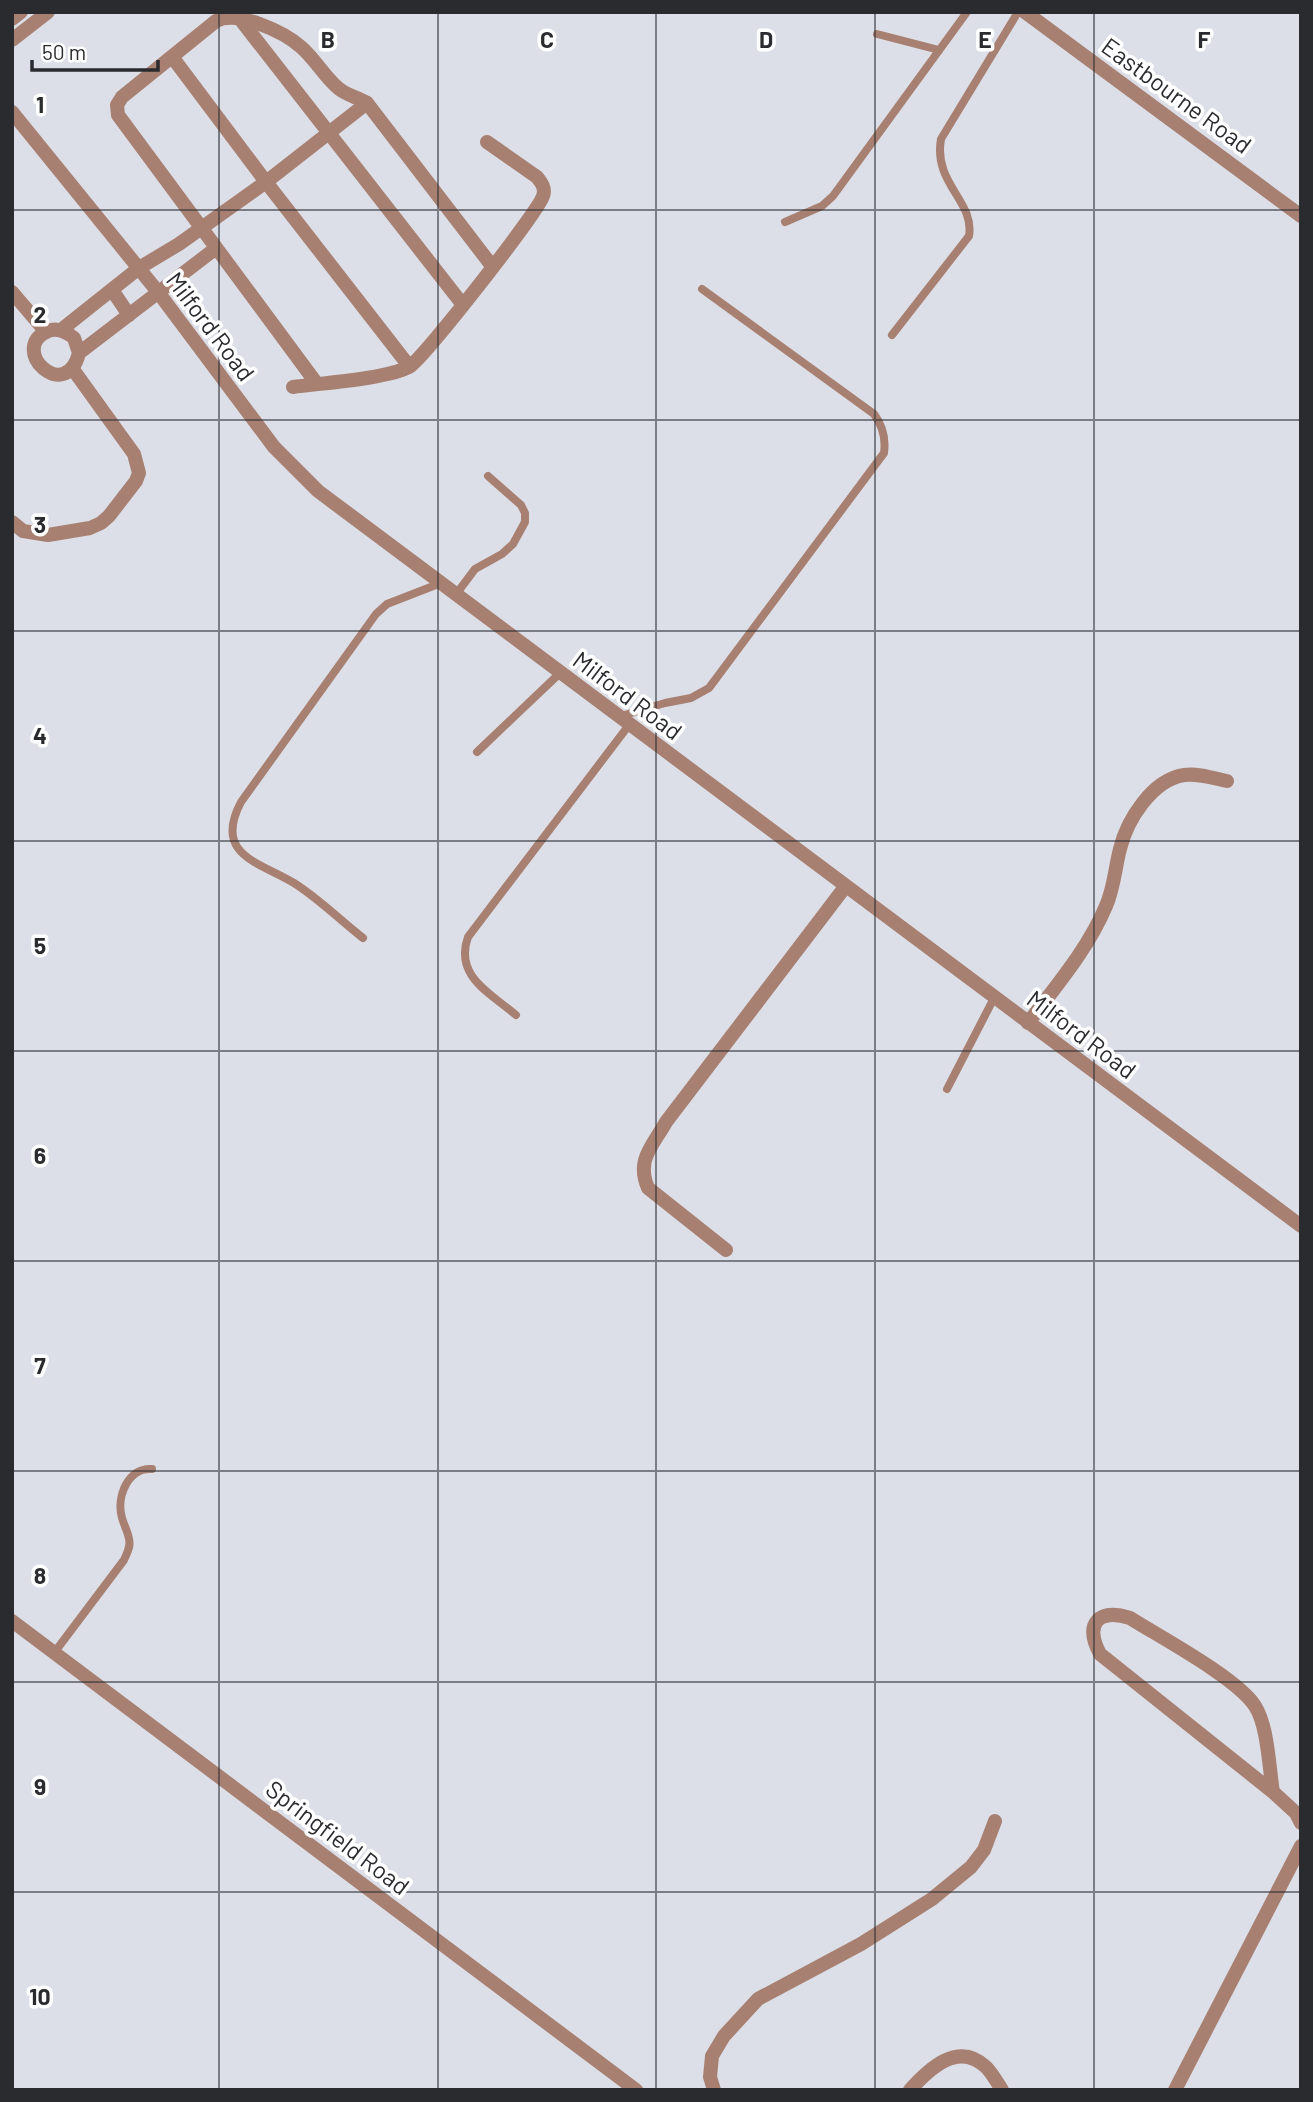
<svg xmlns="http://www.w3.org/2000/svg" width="1313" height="2102" font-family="Barlow,sans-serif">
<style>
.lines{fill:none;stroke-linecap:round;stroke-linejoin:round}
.service{stroke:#a88071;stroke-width:8}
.minor{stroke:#a88071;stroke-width:14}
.tertiary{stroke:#a88071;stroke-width:14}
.grid{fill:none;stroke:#2a2b2f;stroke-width:2;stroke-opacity:0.55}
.labels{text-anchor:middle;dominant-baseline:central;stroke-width:7;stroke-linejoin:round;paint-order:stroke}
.street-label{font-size:24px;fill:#2a2b2f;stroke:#fff}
.grid-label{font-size:23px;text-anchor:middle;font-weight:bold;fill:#2a2b2f;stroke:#fff;stroke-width:7;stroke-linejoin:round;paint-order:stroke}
</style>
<rect width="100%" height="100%" fill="#dcdfe8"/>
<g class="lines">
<g class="service">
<polyline points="877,34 939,50"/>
<polyline points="785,222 822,206 833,196 967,12"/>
<path d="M892,335L969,236C975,201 933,184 941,139L1018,12"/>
<polyline points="457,593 475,569 502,554 513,544 525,522 525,513 521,505 488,476"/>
<path d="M618,717L665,703L691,698L709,688L884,453C886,438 883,426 874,414L702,289"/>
<polyline points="477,752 560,673"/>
<path d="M363,938C340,920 318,898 294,883C259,862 213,855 241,802L376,614L387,604L441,583"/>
<path d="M516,1015C490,993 454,976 468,937L629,725"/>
<polyline points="947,1089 994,998"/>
<path d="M54,1653L124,1560C127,1553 131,1547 129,1539C128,1532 124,1525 122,1518C116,1497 128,1467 152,1469"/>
</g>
<g class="minor">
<polyline points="1025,12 1301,216"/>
<polyline points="240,19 463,305"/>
<polyline points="173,58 266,182 409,366"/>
<polyline points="12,112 158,292 274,447 318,491 1301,1226"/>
<polyline points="112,290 129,315"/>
<polyline points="12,292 46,332"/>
<polyline points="61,330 139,268 179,244 266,182 367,103"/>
<path d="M79,353L74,338C67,332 58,327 48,331C7,349 66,405 79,353L215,249"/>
<path d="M317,384L118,115L117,105L122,97L216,21C238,10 284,32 301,47C315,59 324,76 338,88C346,95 357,97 367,103L492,266"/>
<path d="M293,387C322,383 385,379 409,367C423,359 539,211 543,196C546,188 541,182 537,177L487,142"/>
<polyline points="12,522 23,531 48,535 90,528 101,523 109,516 136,481 139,473 134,454 72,368"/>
<path d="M1028,1023C1056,986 1088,949 1106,906C1114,888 1115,868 1120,849C1127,820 1152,780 1184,775C1198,773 1213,778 1227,781"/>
<path d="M726,1250L648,1188C636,1160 652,1147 666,1122L845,887"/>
<polyline points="12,1621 636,2090"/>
<path d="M1273,1792C1269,1768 1268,1726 1255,1706C1237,1678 1160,1637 1130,1618C1098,1608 1084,1624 1100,1654L1273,1792L1296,1813L1301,1823"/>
<polyline points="714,2090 710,2077 712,2056 724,2036 758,1999 861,1944 932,1899 971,1867 984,1850 995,1821"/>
<path d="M910,2090C928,2070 958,2040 986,2067C992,2073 997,2082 1002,2090"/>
<polyline points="1175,2090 1301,1846"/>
</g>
<g class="tertiary">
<polyline points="12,19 21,12"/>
<polyline points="12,40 48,12"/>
</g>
</g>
<path class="grid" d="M219,12V2090M438,12V2090M656,12V2090M875,12V2090M1094,12V2090M12,210H1301M12,420H1301M12,631H1301M12,841H1301M12,1051H1301M12,1261H1301M12,1471H1301M12,1682H1301M12,1892H1301"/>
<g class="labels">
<g class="street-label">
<text transform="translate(1177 95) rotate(36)">Eastbourne Road</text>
<text transform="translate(211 326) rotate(53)">Milford Road</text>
<text transform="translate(628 695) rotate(37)">Milford Road</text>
<text transform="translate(1082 1034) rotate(37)">Milford Road</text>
<text transform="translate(338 1837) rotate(37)">Springfield Road</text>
</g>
</g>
<g class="grid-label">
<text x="328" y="48">B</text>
<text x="547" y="48">C</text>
<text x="766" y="48">D</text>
<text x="985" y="48">E</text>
<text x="1204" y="48">F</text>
<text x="40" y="113">1</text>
<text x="40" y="323">2</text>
<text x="40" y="533">3</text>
<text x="40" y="744">4</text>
<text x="40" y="954">5</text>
<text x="40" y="1164">6</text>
<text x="40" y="1374">7</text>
<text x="40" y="1584">8</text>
<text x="40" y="1795">9</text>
<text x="40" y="2005">10</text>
</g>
<rect width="1313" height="2102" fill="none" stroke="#2a2b2f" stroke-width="28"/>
<path d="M32 60v10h126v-10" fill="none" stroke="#2a2b2f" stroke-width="3.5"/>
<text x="42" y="60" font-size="21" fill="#2a2b2f" stroke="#ffffff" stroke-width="5" paint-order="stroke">50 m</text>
</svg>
